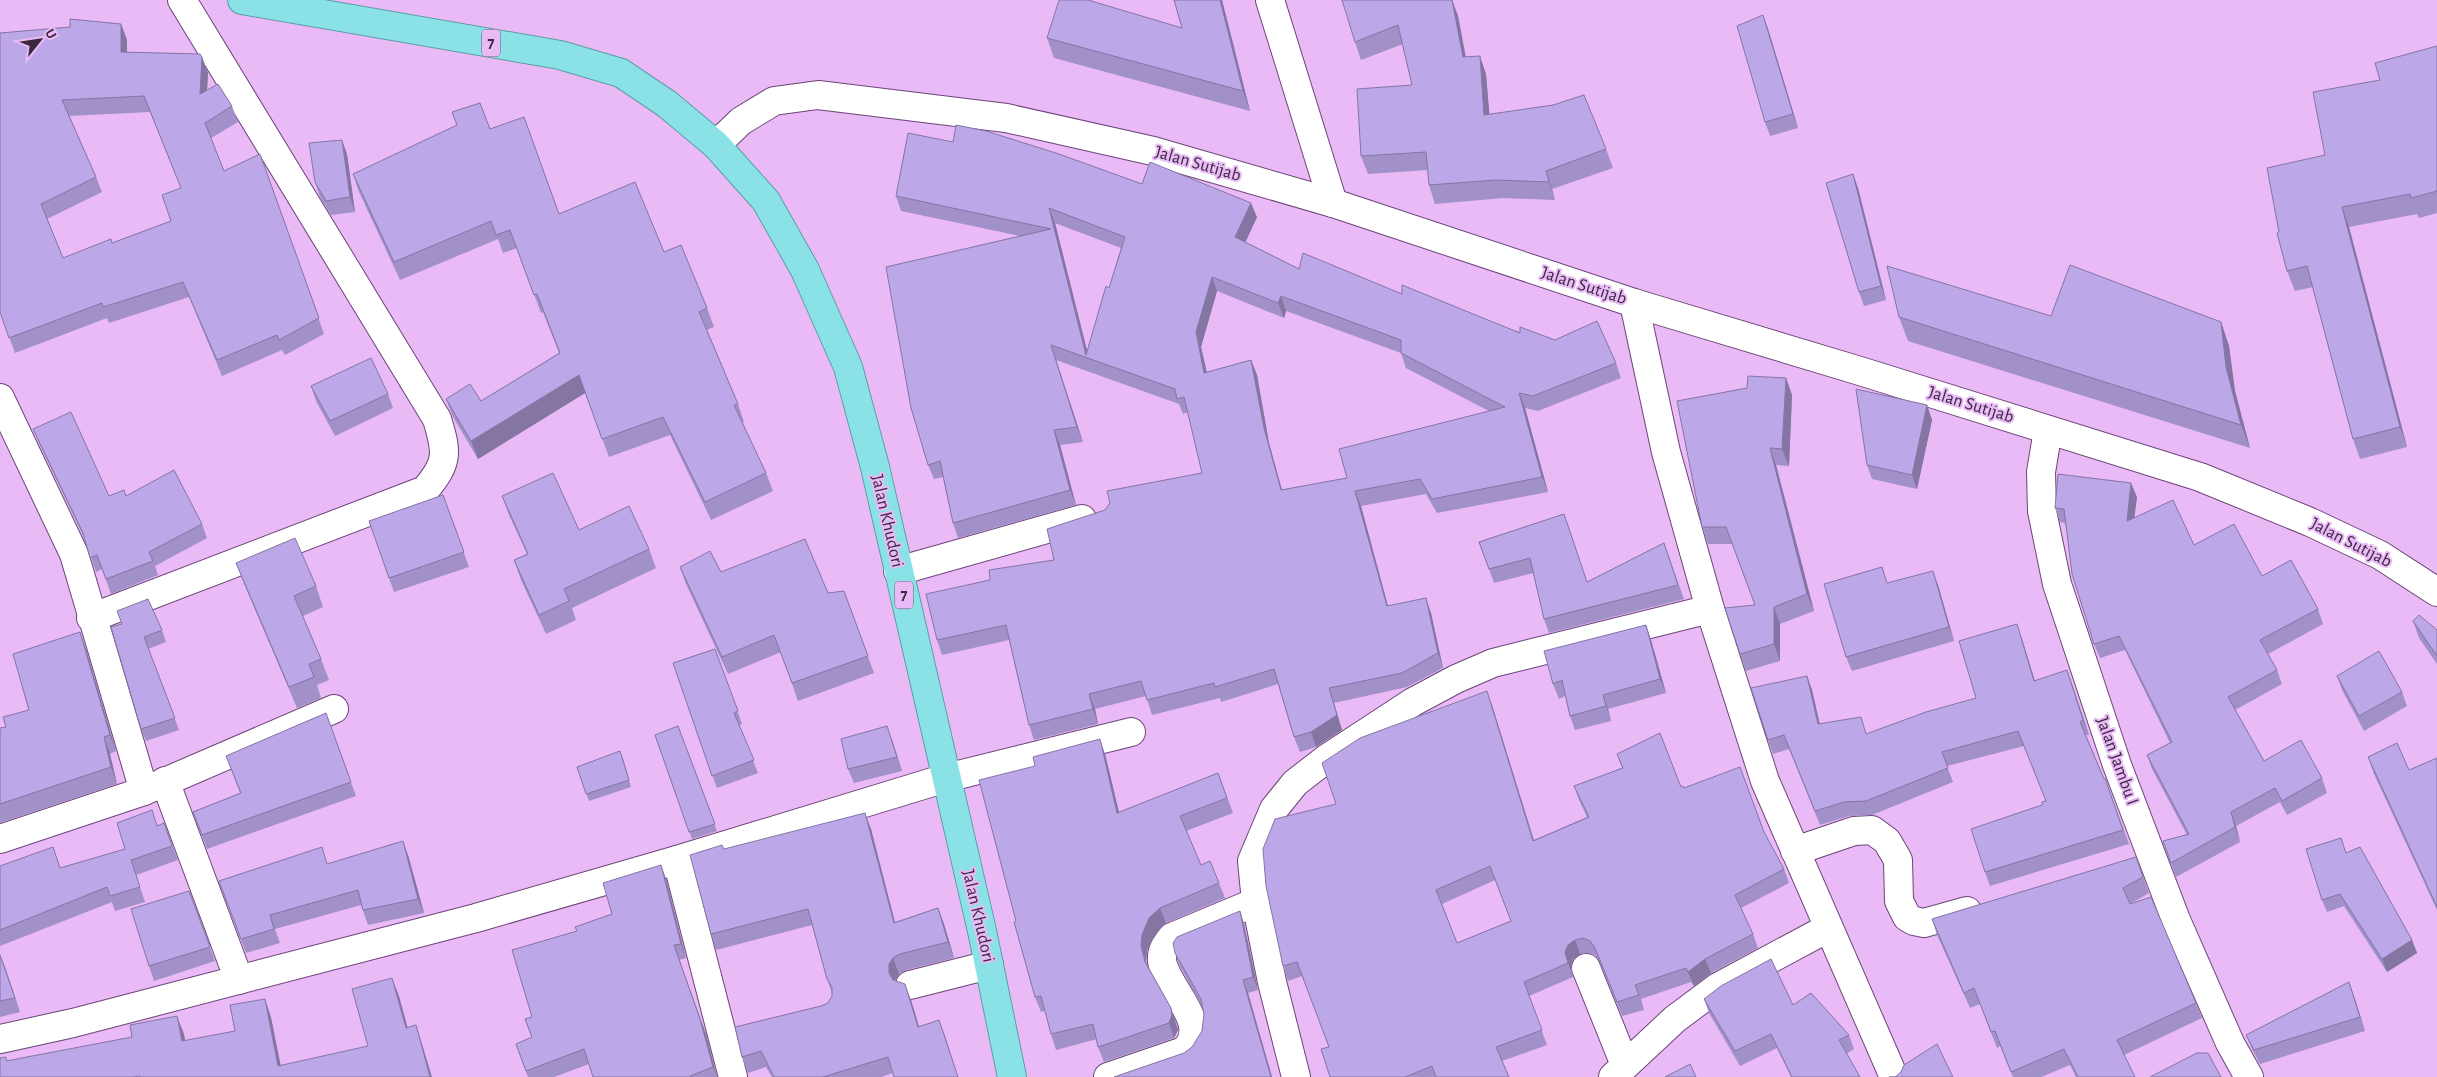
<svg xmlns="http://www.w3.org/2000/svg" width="2437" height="1077" font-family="'Alegreya Sans',sans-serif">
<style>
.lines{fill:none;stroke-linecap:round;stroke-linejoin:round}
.minor-casing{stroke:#6c4478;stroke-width:30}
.tertiary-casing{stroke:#6c4478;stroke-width:30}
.secondary-casing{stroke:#6c4478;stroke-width:30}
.trunk-casing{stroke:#5c9da7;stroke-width:30}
.minor{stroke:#fff;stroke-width:28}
.tertiary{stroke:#fff;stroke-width:28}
.secondary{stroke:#fff;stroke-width:28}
.trunk{stroke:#8be2e6;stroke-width:28}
.wall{fill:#a290c8;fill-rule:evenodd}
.shaded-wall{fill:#8475a3}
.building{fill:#bca7e9;stroke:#8475a3;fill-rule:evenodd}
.labels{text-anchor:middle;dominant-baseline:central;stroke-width:4;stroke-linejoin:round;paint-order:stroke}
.shield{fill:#e9baf6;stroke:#6f5477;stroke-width:1}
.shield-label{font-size:16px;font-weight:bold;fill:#3b2940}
.street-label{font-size:18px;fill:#3b2940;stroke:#e9baf6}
</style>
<rect width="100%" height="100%" fill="#e9baf6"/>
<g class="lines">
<g class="minor-casing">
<g id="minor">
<polyline points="1634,303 1666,452 1710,609 1765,781 1894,1077"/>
<polyline points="0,398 74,554 144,791"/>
<polyline points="2048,430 2041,472 2042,511 2057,584 2117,765 2176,920 2230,1043 2249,1077"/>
<polyline points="898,571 1082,519"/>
<path d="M91,618L425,490C449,462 447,452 437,419L182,0"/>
<polyline points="165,781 239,980"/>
<polyline points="0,839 144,791 334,709"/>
<polyline points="1795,851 1854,831 1872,830 1887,841 1898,860 1899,901 1907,917 1914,921 1924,923 1967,911"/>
<polyline points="677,860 733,1077"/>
<polyline points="1586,968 1625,1065"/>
<polyline points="910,985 989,965"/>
<polyline points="0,1039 73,1023 476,918 677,860 946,778 1131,732"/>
<path d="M1108,1077L1184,1051C1213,1025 1167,990 1162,961C1161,951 1166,944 1172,937L1256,902"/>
<polyline points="1296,1077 1272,982 1256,902 1252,861 1274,809 1295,783 1326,759 1413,702 1456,679 1493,663 1710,609"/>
<polyline points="1613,1077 1675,1019 1718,987 1828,928"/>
</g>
</g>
<g class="tertiary-casing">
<polyline id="tertiary" points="1270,0 1333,203"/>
</g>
<g class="secondary-casing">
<polyline id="secondary" points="716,145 741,121 774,101 818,95 1006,118 1153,151 1333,203 1634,303 1860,371 2200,477 2310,522 2380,555 2437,592"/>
</g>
<g class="trunk-casing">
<polyline id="trunk" points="242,0 560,55 621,73 667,104 716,145 766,201 805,270 848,367 875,467 982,931 1012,1077"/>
</g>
<use href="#minor" class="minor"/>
<use href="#tertiary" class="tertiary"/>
<use href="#secondary" class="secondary"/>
<use href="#trunk" class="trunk"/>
</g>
<g class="wall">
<polygon points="1174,0 1222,0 1250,111 1054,58 1047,38 1182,28"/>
<polygon points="1452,0 1458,16 1466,57 1486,74 1489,114 1606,149 1613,168 1552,189 1555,200 1503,198 1435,204 1429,185 1428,170 1368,174 1361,156 1412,85 1403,44 1361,60 1355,42"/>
<polygon points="1763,15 1768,29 1798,128 1770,136 1765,122"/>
<path d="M121,24L127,40V52L202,57L208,73L207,90L232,106L238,122L211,138L224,171L260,154L324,334L285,355L282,350L222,376L189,297L109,323L107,318L15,353L0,312V33ZM150,112L181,188L171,221L112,243L63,258L47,219L102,192L96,177L69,116Z"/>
<polygon points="2437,46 2437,213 2419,218 2417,214 2349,227 2407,447 2360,459 2353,439 2313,287 2295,291 2287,271 2279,232 2325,155"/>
<polygon points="490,129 559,214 664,252 707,308 714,327 707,330 738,404 744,422 742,423 766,473 773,491 711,520 670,435 609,457 585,393 478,459 453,417 446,399 481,401 559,353 543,312 541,313 517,248 503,253 498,239 400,280 359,192 353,174"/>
<polygon points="347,154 355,212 331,215 320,197 315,182"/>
<polygon points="1853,174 1858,188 1886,300 1864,306 1859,292"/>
<path d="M1142,184L1257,217L1245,242L1299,269L1402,294L1616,363L1621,378L1538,411L1525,408L1548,492L1437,513L1426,494L1361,506L1388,606L1431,613L1443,668L1407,687L1334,703L1342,730L1316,747L1300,752L1294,737L1278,684L1221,702L1220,698L1152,715L1146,696L1095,709L1098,724L1034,740L1029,725L1009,640L942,655L937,640L990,580L1054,560L1105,510L1202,473L1188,412L1183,414L1179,404L1056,360L1083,442L1060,445L1076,505L958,538L953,523L943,477L934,479L928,465L1020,236L901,211L896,196ZM1055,223L1121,248L1109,288L1087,352ZM1217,291L1284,318L1286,311L1401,353L1406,368L1489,411L1347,478L1282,490L1269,443L1257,375L1251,360L1207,372L1201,347Z"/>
<polygon points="2051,316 2221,322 2229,346 2235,391 2250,448 1908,341 1899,317"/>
<polygon points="1786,378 1792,395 1789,466 1776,465 1814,611 1780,624 1780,661 1746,671 1740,654 1755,605 1732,544 1708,544 1702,527 1747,388"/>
<polygon points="311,386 388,394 393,408 335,436 316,401"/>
<polygon points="1927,405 1932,420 1917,489 1872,479 1867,465"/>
<polygon points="33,429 109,496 126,496 202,524 207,538 155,566 158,575 111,594 102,569 96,572 86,542 39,443"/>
<polygon points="443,495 469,567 394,592 369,521"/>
<polygon points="502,496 579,530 649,549 656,568 572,608 576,620 546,634 521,580 514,560 527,554 509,515"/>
<polygon points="2137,497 2134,518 2262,576 2318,609 2323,624 2268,654 2277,670 2282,684 2235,710 2264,761 2322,778 2327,793 2287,815 2280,802 2236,826 2240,842 2176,877 2163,841 2187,835 2152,769 2147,755 2170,743 2125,650 2100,658 2094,644 2065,523 2060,522 2055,508"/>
<polygon points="1564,514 1587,582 1664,543 1684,599 1549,633 1544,619 1533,573 1494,583 1479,542"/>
<polygon points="236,563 316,586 323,607 303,616 321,659 329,680 317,685 321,698 297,708 244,584"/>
<polygon points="680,567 721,572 828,593 844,591 874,673 798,701 781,652 728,674 686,584"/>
<polygon points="1888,583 1938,585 1954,641 1852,671 1846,657"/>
<polygon points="2413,621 2437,630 2437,664 2419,638"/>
<polygon points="1646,625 1651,640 1666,693 1608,709 1611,721 1575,730 1570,716 1565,696 1559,699 1553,684"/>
<polygon points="111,627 162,630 166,642 148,649 179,730 146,741 141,729"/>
<polygon points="2022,639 2035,681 2072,684 2089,735 2086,735 2104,779 2105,778 2129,844 1990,886 1985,872 2046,801 2024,746 1947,766 1953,782 1872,815 1849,816 1820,825 1789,749 1773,754 1768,740 1807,676 1812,690 1820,724 1867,734 1976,698"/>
<polygon points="86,649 116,751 110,754 117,784 0,823 0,728 6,727 29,710"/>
<polygon points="715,649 742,724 739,725 758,773 717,788 673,663"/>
<polygon points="2337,676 2402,692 2407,706 2364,731 2342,690"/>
<path d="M1492,705L1534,840L1587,817L1579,800L1574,786L1622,768L1617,754L1681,787L1684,788L1764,833L1784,869L1789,883L1741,908L1753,934L1758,948L1711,973L1694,986L1691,982L1641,999L1644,1010L1622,1016L1600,962L1595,955L1588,953L1580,954L1573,959L1571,966L1573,977L1529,996L1547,1045L1502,1061L1509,1077H1330L1329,1047L1302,976L1288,981L1283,966L1336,804ZM1495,880L1511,921L1457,943L1442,904Z"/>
<polygon points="326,713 356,796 207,849 193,812 240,793 226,756"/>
<polygon points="678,726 717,831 692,839 655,735"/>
<polygon points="892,740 902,771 854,783 848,769"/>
<polygon points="1105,754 1119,813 1218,773 1233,813 1186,831 1201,865 1219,883 1225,898 1166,923 1155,934 1147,950 1146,962 1148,966 1171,1008 1176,1024 1178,1030 1174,1038 1104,1062 1098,1047 1097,1039 1056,1050 1051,1034 1045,1011 1041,1012 1035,997"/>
<polygon points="2368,757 2409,770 2437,758 2437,910 2374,774"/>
<polygon points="623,758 631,787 589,801 577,767"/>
<polygon points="164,823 178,860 136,875 145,902 115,911 112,902 0,946 0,866 60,868 125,849 157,826"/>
<polygon points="871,829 895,922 938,908 944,924 954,958 906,970 899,974 895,981 911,1000 919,1027 945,1036 893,1073 881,1077 772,1077 766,1067 748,1073 742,1057 828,1003 832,996 832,993 827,979 812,925 716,950 711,934"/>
<polygon points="2346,852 2412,940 2417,953 2387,972 2344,906 2327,912 2322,900"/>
<polygon points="408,855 424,913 368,925 361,905 275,929 280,943 246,953 219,881 328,864"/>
<polygon points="2136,857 2149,893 2130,904 2196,1003 2202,1018 2124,1055 2135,1077 2076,1077 2070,1065 2041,1077 2013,1077 2000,1046 1997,1048 1980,1004 1970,1008 1937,935 1932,919"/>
<polygon points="661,865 666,879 686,958 679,960 706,1034 717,1077 593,1077 589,1064 554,1077 528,1077 516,1044 532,1038 525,1019 532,1017 577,931 612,914"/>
<polygon points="189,891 215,961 154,981 149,966"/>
<polygon points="1240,911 1244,924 1258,990 1248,993 1272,1077 1114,1077 1184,1053 1192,1047 1202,1031 1204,1014 1202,1007 1180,966 1175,953"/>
<polygon points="0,955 6,969 20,1012 0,1017"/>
<polygon points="2349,982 2365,1031 2260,1064 2252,1049 2246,1035"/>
<polygon points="1704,999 1793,1005 1849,1035 1854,1049 1846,1054 1860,1077 1791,1077 1777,1048 1740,1066 1709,1013"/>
</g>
<g class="shaded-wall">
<polygon points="1220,0 1222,0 1250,111 1243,91"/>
<polygon points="1452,0 1458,16 1469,76 1463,57"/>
<polygon points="1763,15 1768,29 1798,128 1793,114"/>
<polygon points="121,24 127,40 127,67 121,52"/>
<polygon points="1480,56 1486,74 1491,133 1484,115"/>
<polygon points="202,57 208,73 206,109 200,94"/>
<polygon points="342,140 347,154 355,212 350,197"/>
<polygon points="1546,171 1552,189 1555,200 1549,182"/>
<polygon points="1853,174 1858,188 1886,300 1881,286"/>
<polygon points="1251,203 1257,217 1241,252 1235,237"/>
<polygon points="2342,207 2349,227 2407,447 2400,427"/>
<polygon points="1049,208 1055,223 1089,358 1087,358"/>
<polygon points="1212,277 1217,291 1201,347 1210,388 1204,373 1196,332"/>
<polygon points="1281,296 1286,311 1284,318 1278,303"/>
<polygon points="2221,322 2229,346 2235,391 2250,448 2241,425 2226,367"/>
<polygon points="1051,345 1056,360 1083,442 1077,427"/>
<polygon points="1251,360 1257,375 1269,443 1286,505 1281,490 1264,428"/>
<polygon points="579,375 585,393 478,459 471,441"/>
<polygon points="1786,378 1792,395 1789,466 1782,449"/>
<polygon points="1519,393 1525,408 1548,492 1542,477"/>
<polygon points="1927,405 1932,420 1917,489 1912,475"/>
<polygon points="1054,430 1060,445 1076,505 1070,490"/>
<polygon points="1770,448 1776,465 1814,611 1807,594"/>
<polygon points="2131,483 2137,497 2132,536 2127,521"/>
<polygon points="1355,491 1361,506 1392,621 1387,606"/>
<polygon points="1933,571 1938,585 1954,641 1949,627"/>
<polygon points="1426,598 1431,613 1443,668 1438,653"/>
<polygon points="1774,607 1780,624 1780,661 1774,644"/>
<polygon points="2017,624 2022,639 2039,695 2034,681"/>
<polygon points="1646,625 1651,640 1666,693 1660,679"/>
<polygon points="80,632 86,649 116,751 110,735"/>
<polygon points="2067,670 2072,684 2089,735 2083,720"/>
<polygon points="1807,676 1812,690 1823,739 1818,724"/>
<polygon points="1329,688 1342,730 1316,747 1311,732"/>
<polygon points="1487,691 1492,705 1538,855 1533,841"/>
<polygon points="1089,694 1095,709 1098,724 1093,709"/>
<polygon points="1603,695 1608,709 1611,721 1606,706"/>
<polygon points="887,726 892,740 902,771 897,757"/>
<polygon points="104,737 110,754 117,784 111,767"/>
<polygon points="1100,739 1105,754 1123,829 1117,813"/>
<polygon points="2231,812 2236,826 2240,842 2235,827"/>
<polygon points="865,813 871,829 899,939 894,923"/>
<polygon points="403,841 408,855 424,913 418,899"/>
<polygon points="661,865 666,879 686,958 681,944"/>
<polygon points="938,908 944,924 954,958 948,942"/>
<polygon points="1160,908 1166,923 1155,934 1147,950 1146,962 1151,977 1141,946 1142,935 1149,918"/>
<polygon points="1240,911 1244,924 1258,990 1253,977"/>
<polygon points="1575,940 1580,954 1573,959 1571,966 1573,977 1568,963 1565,952 1568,945"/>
<polygon points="2412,940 2417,953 2387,972 2382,959"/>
<polygon points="893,958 899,974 895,980 895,989 889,973 889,964"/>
<polygon points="1705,959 1711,973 1694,986 1688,972"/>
<polygon points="679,960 706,1034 717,1077 713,1067"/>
<polygon points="392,978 399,996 413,1047 406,1028"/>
<polygon points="1243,980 1248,993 1272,1077 1271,1077"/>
<polygon points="2349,982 2354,996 2365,1031 2360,1017"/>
<polygon points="905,984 911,1000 924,1043 918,1027"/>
<polygon points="265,999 271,1017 283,1077 278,1066"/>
<polygon points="1171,1008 1176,1024 1178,1030 1174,1038 1169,1023"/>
<polygon points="177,1016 184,1034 189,1060 182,1041"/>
<polygon points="939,1020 945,1036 958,1077"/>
<polygon points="416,1025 422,1044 432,1077 430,1077"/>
</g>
<g class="building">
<polygon points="1059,0 1088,0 1182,28 1174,0 1220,0 1243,91 1047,38"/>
<polygon points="1342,0 1452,0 1463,57 1480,56 1484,115 1553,105 1584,95 1606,149 1546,171 1549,182 1496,180 1429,185 1426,152 1361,156 1357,89 1412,85 1398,25 1355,42"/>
<polygon points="1763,15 1793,114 1765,122 1737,26"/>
<path d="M70,19L121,24V52L200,54L202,57L200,94L218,84L232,106L205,123L224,171L260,154L319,318L279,340L277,335L217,360L183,282L103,307L102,303L9,338L0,312V33L70,27ZM144,96L181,188L162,195L171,221L112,243L111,239L63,258L41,204L96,177L62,100Z"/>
<polygon points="2437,46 2437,191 2411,198 2410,194 2342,207 2400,427 2353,439 2307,266 2287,271 2277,233 2279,232 2267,168 2325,155 2313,92 2380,80 2375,63"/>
<polygon points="480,103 490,129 524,117 559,214 635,182 664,252 681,245 707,308 699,312 738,404 734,405 766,473 705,502 663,417 602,439 579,375 471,441 446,399 470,384 481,401 560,353 537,294 534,295 510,230 496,235 491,221 394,262 353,174 457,125 452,112"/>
<path d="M956,125L986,131L1059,154L1142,184L1150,162L1251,203L1235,237L1299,269L1303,253L1402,294V285L1520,333V327L1555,340L1597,321L1616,363L1533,396L1519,393L1542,477L1432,499L1420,479L1355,491L1387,606L1426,598L1438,653L1402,673L1329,688L1337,715L1311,732L1294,737L1274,669L1215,687L1214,683L1147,700L1141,681L1089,694L1093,709L1029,725L1006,625L937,640L926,594L990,580L989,570L1054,560L1047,529L1105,510L1110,503L1107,491L1202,473L1184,397L1177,399L1175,389L1051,345L1077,427L1054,430L1070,490L953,523L940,461L928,465L911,408L886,267L1051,229L896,196L908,133L953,142ZM1049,208L1125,237L1109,288L1106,286L1086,355ZM1212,277L1278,303L1281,296L1401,340V353L1505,407L1339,449L1347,478L1281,490L1264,428L1251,360L1204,373L1196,332Z"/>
<polygon points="342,140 350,197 326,201 315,182 309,143"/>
<polygon points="1853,174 1881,286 1859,292 1826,183"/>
<polygon points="2070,265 2221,322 2226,367 2241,425 1899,317 1887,266 2051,316"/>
<polygon points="371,358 388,394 330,421 311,386"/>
<polygon points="1748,376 1786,378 1782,449 1770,448 1807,594 1774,607 1774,644 1740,654 1725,608 1755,605 1726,527 1702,527 1677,401 1747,388"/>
<polygon points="1856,389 1927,405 1912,475 1867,465"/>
<polygon points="71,412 109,496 124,490 126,496 174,470 202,524 149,552 153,561 106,579 97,555 90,558 83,533 33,429"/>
<polygon points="553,473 579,530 629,506 649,549 564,589 569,601 539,615 514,560 528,554 502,496"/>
<polygon points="2058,474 2131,483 2127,521 2173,500 2194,545 2234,524 2262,576 2291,560 2318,609 2260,640 2277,670 2228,697 2264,761 2301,740 2322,778 2282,801 2275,788 2231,812 2235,827 2171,863 2163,841 2189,834 2147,755 2172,742 2119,636 2094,644 2072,574 2064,509 2055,508"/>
<polygon points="443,495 464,552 389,578 369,521"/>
<polygon points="1564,514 1587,582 1664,543 1678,585 1544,619 1530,558 1489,569 1479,542"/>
<polygon points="295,538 316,586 294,596 321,659 309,664 314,677 289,687 236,563"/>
<polygon points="805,539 828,593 844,591 868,656 792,683 774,635 722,657 680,567 710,551 721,572"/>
<polygon points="1882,567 1887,583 1933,571 1949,627 1846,657 1824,584"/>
<polygon points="148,599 162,630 144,637 175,718 141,729 111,627 122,624 117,611"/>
<polygon points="2419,615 2437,630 2437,656 2413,621"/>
<polygon points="2017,624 2034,681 2067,670 2083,720 2080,722 2104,779 2105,778 2123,830 1985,872 1971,829 2042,805 2042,802 2046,801 2018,731 1942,752 1948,768 1866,801 1844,802 1815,811 1784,735 1768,740 1751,688 1807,676 1818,724 1861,717 1866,734 1926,712 1976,698 1959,641"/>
<polygon points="1646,625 1660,679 1603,695 1606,706 1570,716 1562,680 1553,684 1544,651"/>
<polygon points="80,632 110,735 104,737 111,767 0,804 0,728 6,727 3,717 29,710 13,654"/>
<polygon points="715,649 738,711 734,713 754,760 712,776 673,663"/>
<polygon points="2379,651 2402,692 2359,716 2337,676"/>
<path d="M1487,691L1533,841L1589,817L1574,786L1623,768L1617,754L1660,733L1681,787L1683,786L1684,788L1740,767L1764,832L1784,869L1735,895L1753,934L1705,959L1688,972L1686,968L1635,985L1639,995L1617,1002L1595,948L1590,941L1583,938L1575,940L1568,945L1565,952L1568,963L1524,982L1542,1030L1496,1047L1509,1077H1436L1432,1066L1405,1077H1330L1321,1049L1329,1047L1297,962L1283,966L1266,886L1263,849L1275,819L1336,804L1322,763L1360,738ZM1490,866L1511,921L1457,943L1436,890Z"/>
<polygon points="326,713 351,782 202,835 193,812 241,793 226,756"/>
<polygon points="678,726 715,824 689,832 655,735"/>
<polygon points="887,726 897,757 848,769 841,739"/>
<polygon points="1100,739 1117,813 1218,773 1227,798 1180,816 1201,865 1210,861 1219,883 1160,908 1149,918 1142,935 1141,946 1145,962 1171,1008 1172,1015 1169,1023 1098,1047 1093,1024 1051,1034 1041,996 1035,997 1014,922 1016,921 979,780 1035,766 1033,757"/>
<polygon points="2397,743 2409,770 2437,758 2437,907 2368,757"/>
<polygon points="620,751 629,780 586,794 577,767"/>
<polygon points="152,810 157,826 164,823 172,846 131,860 140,887 110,896 107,887 0,930 0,866 53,847 60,868 125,849 117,823"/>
<polygon points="865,813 894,923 938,908 948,942 900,954 893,958 889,964 889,973 893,980 905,984 918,1027 939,1020 958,1077 894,1077 888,1057 823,1077 774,1077 761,1051 742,1057 735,1027 821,1006 828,1003 832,996 832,987 827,979 808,909 711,934 690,855 722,845 724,849"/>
<polygon points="2341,838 2346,853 2360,847 2412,940 2382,959 2340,894 2322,900 2306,849"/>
<polygon points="403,841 418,899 363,910 358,890 270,915 274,929 241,939 219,881 322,847 327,864"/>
<polygon points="2136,857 2143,877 2123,888 2130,904 2151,897 2196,1003 2117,1040 2135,1077 2078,1077 2064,1049 2011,1072 1995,1031 1991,1032 1974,988 1964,993 1932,919"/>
<polygon points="661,865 681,944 674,945 700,1019 713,1067 690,1076 691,1077 593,1077 584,1049 526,1071 516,1044 532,1037 525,1019 532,1017 512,950 577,931 575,927 612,914 603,883"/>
<polygon points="189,891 210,947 149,966 131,909"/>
<polygon points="1240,911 1253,977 1243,980 1271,1077 1114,1077 1184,1053 1192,1047 1202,1031 1204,1014 1201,999 1175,953 1173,943 1177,937"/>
<polygon points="0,955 15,998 0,1001"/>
<polygon points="1771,959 1793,1005 1811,993 1849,1035 1839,1040 1860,1077 1792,1077 1771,1034 1735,1051 1704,999 1721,986"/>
<polygon points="392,978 406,1028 416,1025 430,1077 140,1077 140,1076 133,1077 0,1077 0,1058 6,1057 6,1061 132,1037 130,1025 177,1016 182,1041 235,1031 230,1005 265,999 278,1066 368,1046 352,989"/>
<polygon points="2349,982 2360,1017 2254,1050 2246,1035"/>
<polygon points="1937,1044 1953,1077 1889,1077 1895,1077 1901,1072 1904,1065"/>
<polygon points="2197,1053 2208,1053 2221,1077 2150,1077"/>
<polygon points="1690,1064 1696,1077 1665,1077"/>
</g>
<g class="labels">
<g class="shield">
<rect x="482" y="29.5" width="18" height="27" rx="4"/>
<rect x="895" y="581.5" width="18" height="27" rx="4"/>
</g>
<g class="shield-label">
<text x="491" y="43">7</text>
<text x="904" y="595">7</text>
</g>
<g class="street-label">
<text transform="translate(1198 164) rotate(16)">Jalan Sutijab</text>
<text transform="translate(1584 286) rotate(18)">Jalan Sutijab</text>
<text transform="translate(1971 405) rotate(17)">Jalan Sutijab</text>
<text transform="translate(887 521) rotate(77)">Jalan Khudori</text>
<text transform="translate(2351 543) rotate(27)">Jalan Sutijab</text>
<text transform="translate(2117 761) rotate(70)">Jalan Jambu I</text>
<text transform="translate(978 916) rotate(77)">Jalan Khudori</text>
</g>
</g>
<g transform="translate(40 40) rotate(60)" stroke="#e9baf6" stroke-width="4" paint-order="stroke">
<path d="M0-4L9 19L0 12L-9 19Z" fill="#3b2940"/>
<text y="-8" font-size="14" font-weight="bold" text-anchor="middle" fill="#3b2940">U</text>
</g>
</svg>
